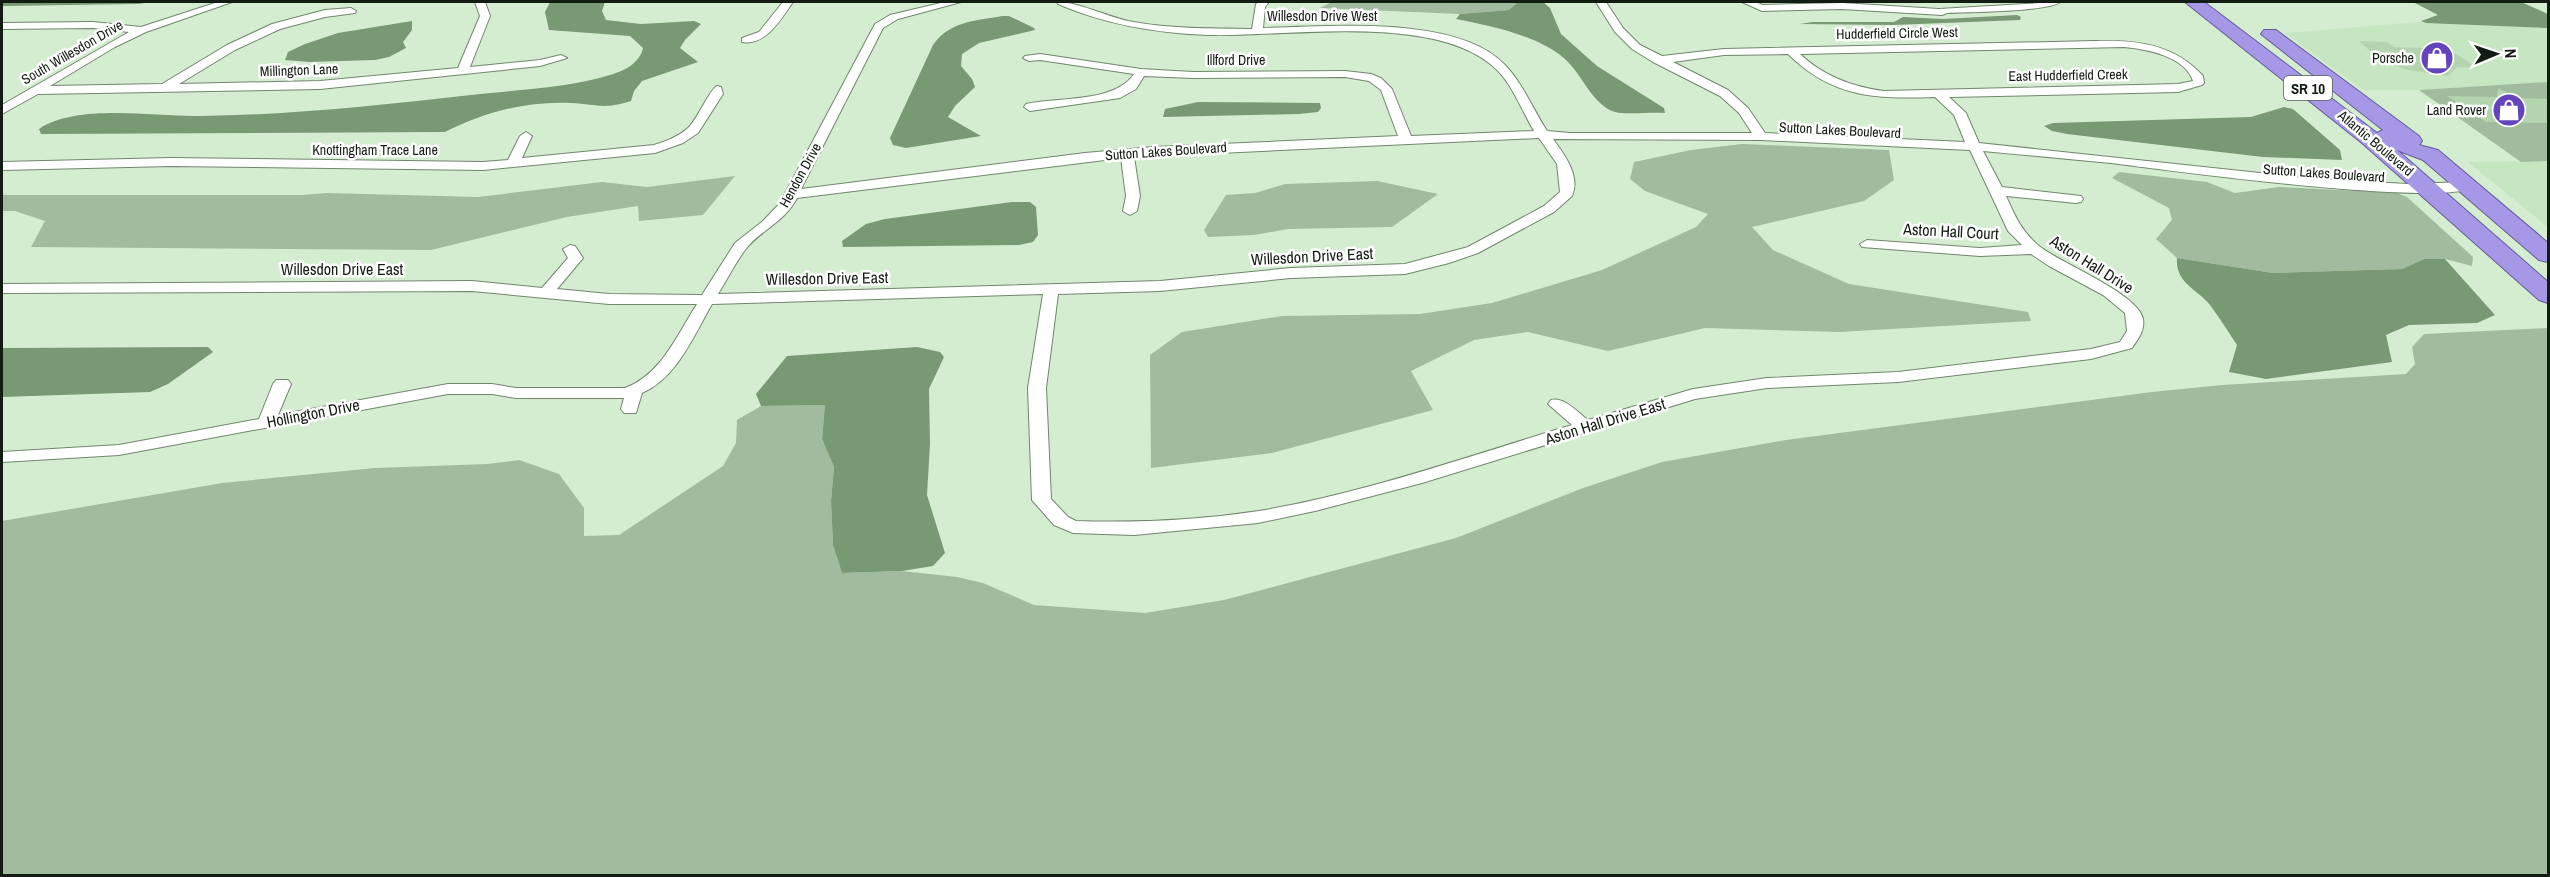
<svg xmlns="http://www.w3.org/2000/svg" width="2550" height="877" font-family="'Archivo Narrow',sans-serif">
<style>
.built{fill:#c6e5c1}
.green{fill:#a1bb9e}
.water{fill:#799874}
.building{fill:#b3d4ae}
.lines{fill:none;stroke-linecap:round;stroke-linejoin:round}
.minor-casing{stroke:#70876c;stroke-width:2}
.trunk-casing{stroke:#655c99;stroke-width:2}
.minor{fill:#fff;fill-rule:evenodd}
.trunk{fill:#a798e7;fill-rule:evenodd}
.labels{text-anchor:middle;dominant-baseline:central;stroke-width:5;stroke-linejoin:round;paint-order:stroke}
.far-street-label{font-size:14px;fill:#131c12;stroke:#fff}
.far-poi-label{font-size:14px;fill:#131c12;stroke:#fff;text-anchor:end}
.shield{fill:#fff;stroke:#5a6059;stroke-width:1.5}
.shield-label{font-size:15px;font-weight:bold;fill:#131c12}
.street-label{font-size:16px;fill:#131c12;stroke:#fff}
</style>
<rect width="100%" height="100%" fill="#d4edd0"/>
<g class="built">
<polygon points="2417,22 2548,28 2548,82 2419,90 2363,90 2285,33"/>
<polygon points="2548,161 2548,227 2468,162"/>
</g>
<g class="green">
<polygon points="1332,2 1515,2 1516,4 1510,10 1460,14 1320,8"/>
<polygon points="2548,82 2548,161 2521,162 2419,90"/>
<polygon points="1742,144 1889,150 1894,180 1864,201 1752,227 1773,250 1849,284 2028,312 2031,321 1839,332 1705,328 1608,351 1528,332 1474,340 1411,371 1433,410 1272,453 1151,468 1150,355 1182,332 1282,316 1420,314 1492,303 1602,270 1696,227 1708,214 1645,191 1630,179 1634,162 1691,150"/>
<polygon points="2119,172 2207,182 2235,193 2279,187 2397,193 2407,197 2473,257 2472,266 2445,259 2424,259 2402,269 2273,273 2177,258 2156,239 2172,220 2169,208 2112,178"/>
<polygon points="735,176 703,215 639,221 638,206 567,217 431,250 31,247 45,221 15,211 2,211 2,195 302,195 327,193 478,197 602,182 647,187"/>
<polygon points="1377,181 1438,194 1392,227 1288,229 1254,235 1208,237 1204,230 1226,195 1255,193 1285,184"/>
<polygon points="2548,328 2548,875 2,876 2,521 222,483 375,468 487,464 519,460 559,474 584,508 584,536 619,535 723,466 736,443 737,420 761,406 825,405 822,439 834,467 831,501 833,545 842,573 902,571 957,577 983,583 1034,605 1145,613 1224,600 1456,538 1583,488 1662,462 1786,440 2152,392 2222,385 2406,374 2415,364 2412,347 2424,334"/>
</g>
<g class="water">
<polygon points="2,2 151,2 138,4 2,6"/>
<path d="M550,2H605L602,11L606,20L641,24L694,21L701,24L685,40L680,48L698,62L642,81L634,91L631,101C603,110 597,104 571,103C526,101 485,112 445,132L41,134L39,129C78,103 154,117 200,116C291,115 381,105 471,95C514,90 569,88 610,75C624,71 640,63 643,48L630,36L549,30L545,12Z"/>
<path d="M1515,2H1543L1550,8L1561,34L1597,66L1664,108L1665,113C1651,112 1625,115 1615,112C1593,105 1583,77 1568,62C1542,36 1491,26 1456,19L1460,14L1509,10L1516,4Z"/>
<polygon points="2413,2 2521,2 2548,14 2548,28 2426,23 2421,21 2438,15"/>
<polygon points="2017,15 2021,17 2020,20 1893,25 1800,24 1812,22 1894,22 1903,17 1943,19"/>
<path d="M1002,16H1009L1034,28L1035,30L979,43L962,54L961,66L972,79L975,87L955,106L948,117L981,136L906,148L893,145L890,138L933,45C950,21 975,21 1002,16Z"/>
<polygon points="412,21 412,30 403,42 406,48 389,57 375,60 309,62 285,60 288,52 305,44 338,33"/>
<polygon points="1198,102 1320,103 1321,108 1318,112 1299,114 1163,117 1165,109"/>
<polygon points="2284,107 2293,109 2340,150 2342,160 2263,157 2067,134 2052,131 2044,126 2053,123 2251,117"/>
<polygon points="1012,202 1030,202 1036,207 1038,235 1033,242 1019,245 843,247 842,241 866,224 885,219"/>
<path d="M2177,258L2273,273L2402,269L2424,259H2445L2495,315L2477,323L2409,325L2386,335L2392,362L2266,379L2229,372L2237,345C2228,332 2220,318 2210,305C2197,289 2175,283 2177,258Z"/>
<polygon points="208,347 213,352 168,384 150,392 2,397 2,348"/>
<polygon points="917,347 940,352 944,357 929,389 930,444 927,495 945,553 933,566 902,571 842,573 833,545 831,501 834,467 822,439 825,405 761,406 756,394 787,356"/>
</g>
<g class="building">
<polygon points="2359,41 2387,42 2394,47 2448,49 2478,68 2457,67 2448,76 2408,70 2381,61"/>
<polygon points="2498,88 2515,98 2548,99 2548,123 2486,122 2447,96 2497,97"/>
</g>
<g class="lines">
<g class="minor-casing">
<g id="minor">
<polygon points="218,2 232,2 146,32 115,47 50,86 162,84 227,45 272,24 325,10 351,8 356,11 355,13 325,17 280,29 235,50 179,84 320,81 458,68 480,16 475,2 485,2 490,16 470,67 540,60 561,55 567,58 540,66 320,89 38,94 2,114 2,105 129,32 93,28 2,29 2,23 93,22 141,27"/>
<path d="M783,2H793C781,19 766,46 742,42V38L759,32Z"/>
<path d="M945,2H961L898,19L883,28L801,189L1085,153L1154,147L1398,136L1381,90L1369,81L1345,77L1193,78L1144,76L1136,89L1120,98L1030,111L1024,107L1026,104C1057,97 1115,103 1134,74L1040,60L1029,61L1023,58L1025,56L1040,54L1141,69L1193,72L1345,71L1371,74L1381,78L1392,89L1411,136L1534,131C1520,108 1511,79 1489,63C1426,14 1286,37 1209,35C1156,33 1107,25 1058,4L1057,2C1078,2 1106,16 1128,21C1168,29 1209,28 1249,29H1252L1256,4L1259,2H1269L1265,7L1263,28C1328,27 1457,14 1505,65C1523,84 1533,109 1547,131L1570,133H1752L1739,113L1720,96L1653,62L1632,49L1615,32L1596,2H1606L1623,28L1640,45L1662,56L1724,49L2096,41C2137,40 2174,44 2203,76L2204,83L2202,85L2178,92L1949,97L1966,113L1979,143L2316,179L2408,184L2467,182L2474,186C2452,209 2158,169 2111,163C2068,159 2026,155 1983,151L2002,187L2081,196L2083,199L2081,202L2076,203L2006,196C2015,216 2022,232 2039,246C2060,263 2139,294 2143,319C2145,331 2138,339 2132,348L2091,359L1898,382L1767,388L1695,399L1422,483L1315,511L1258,523L1134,535L1073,533L1054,525L1032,500L1028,388L1043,294L712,304C694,335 677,378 642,393L636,413H624L621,409L624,398H516L492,394H448L119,455L2,462V452L119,445L259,419L273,384L276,380H288L291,384L278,415L448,384H492L516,388H625C661,375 677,335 697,304H609L472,291L2,293V284L472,281L542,288L568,258L563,249L570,245L575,246L583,258L557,289L609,294L702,295L735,243L763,221L780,203L875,24L890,15ZM2124,47C2146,49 2185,56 2193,81L2178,84L1884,91C1853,87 1823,76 1800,54ZM1788,54C1833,98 1875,99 1935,97L1954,115L1965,142L1765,133L1748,108L1728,90L1673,62L1724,55ZM1539,138L1557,164L1560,192L1544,206L1468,247L1405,264L1291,268L1160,281L718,294C727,280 735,263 745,250C760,230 784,223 797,198L1121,158L1126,196L1123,211L1130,215L1137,211L1140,196L1134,157ZM1553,139L1761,140L1970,150L2008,231L2022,245L1980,248L1867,240L1860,244L1862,247L1980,256L2031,254L2049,266L2103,295L2125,313L2127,331L2120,342L2091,349L1898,372L1767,378L1693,389L1588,420C1577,412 1565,397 1551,400L1548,404L1572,425C1469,456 1365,493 1259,511C1199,520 1137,523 1076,521L1068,517L1051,499L1046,388L1058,294L1160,291L1291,278L1405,274L1449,263L1478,253L1554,212L1572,196C1581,176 1564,154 1553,139Z"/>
<path d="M1742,2H1755L1763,5L1842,3L1939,9L2060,2C2047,12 1968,12 1947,13L1942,15L1842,9L1762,11Z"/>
<path d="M717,86L721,87L723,94L698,133L683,143L655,153L483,170L171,166L2,170V162L171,158L483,162L508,160L520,136L526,132L532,136L522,158L654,145C666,141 678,137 688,128C697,120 710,89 717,86Z"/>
</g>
</g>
<g class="trunk-casing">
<polygon id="trunk" points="2185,2 2204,2 2377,133 2383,130 2261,34 2264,30 2276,30 2419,136 2422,141 2419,145 2438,150 2548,243 2548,262 2539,260 2423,160 2397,150 2548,282 2548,303 2539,300 2362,143"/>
</g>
<use href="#minor" class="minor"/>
<use href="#trunk" class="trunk"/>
</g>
<defs>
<g id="shop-disc" transform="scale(1.725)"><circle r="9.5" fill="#6344bc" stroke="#fff"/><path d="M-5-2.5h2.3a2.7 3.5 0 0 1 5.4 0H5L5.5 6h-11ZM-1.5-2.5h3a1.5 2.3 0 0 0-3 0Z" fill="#fff"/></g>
</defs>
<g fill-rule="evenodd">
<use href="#shop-disc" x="2437" y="58"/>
<use href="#shop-disc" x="2509" y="110"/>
</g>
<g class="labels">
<g class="far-street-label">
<text x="1322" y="16">Willesdon Drive West</text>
<text transform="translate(1897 33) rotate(-1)">Hudderfield Circle West</text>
<text transform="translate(72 52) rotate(-30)">South Willesdon Drive</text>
<text x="1236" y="60">Illford Drive</text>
<text transform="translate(299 70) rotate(-2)">Millington Lane</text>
<text transform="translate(2068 75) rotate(-1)">East Hudderfield Creek</text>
<text transform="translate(1840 130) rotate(3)">Sutton Lakes Boulevard</text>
<text transform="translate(2376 143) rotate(40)">Atlantic Boulevard</text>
<text x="375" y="150">Knottingham Trace Lane</text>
<text transform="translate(1166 151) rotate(-4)">Sutton Lakes Boulevard</text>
<text transform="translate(2324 173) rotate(4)">Sutton Lakes Boulevard</text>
<text transform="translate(800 175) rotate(-61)">Hendon Drive</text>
</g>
<g class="far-poi-label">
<text x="2414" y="58">Porsche</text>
<text x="2486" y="110">Land Rover</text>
</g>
<rect class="shield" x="2284" y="76" width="48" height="24" rx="4.5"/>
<g class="shield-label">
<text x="2308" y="88">SR 10</text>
</g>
<g class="street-label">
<text transform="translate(1951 231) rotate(3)">Aston Hall Court</text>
<text transform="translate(1312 256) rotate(-3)">Willesdon Drive East</text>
<text transform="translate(2092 264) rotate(32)">Aston Hall Drive</text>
<text x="342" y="269">Willesdon Drive East</text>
<text transform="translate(827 278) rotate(-1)">Willesdon Drive East</text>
<text transform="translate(313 413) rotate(-11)">Hollington Drive</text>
<text transform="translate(1605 421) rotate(-17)">Aston Hall Drive East</text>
</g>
</g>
<rect width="2550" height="877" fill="none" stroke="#131c12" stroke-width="6"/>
<g transform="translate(2496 54) rotate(88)" stroke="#ffffff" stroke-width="4.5" paint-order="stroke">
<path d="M0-4.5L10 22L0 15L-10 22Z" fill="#131c12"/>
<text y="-9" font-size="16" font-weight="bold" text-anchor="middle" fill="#131c12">N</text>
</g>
</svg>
